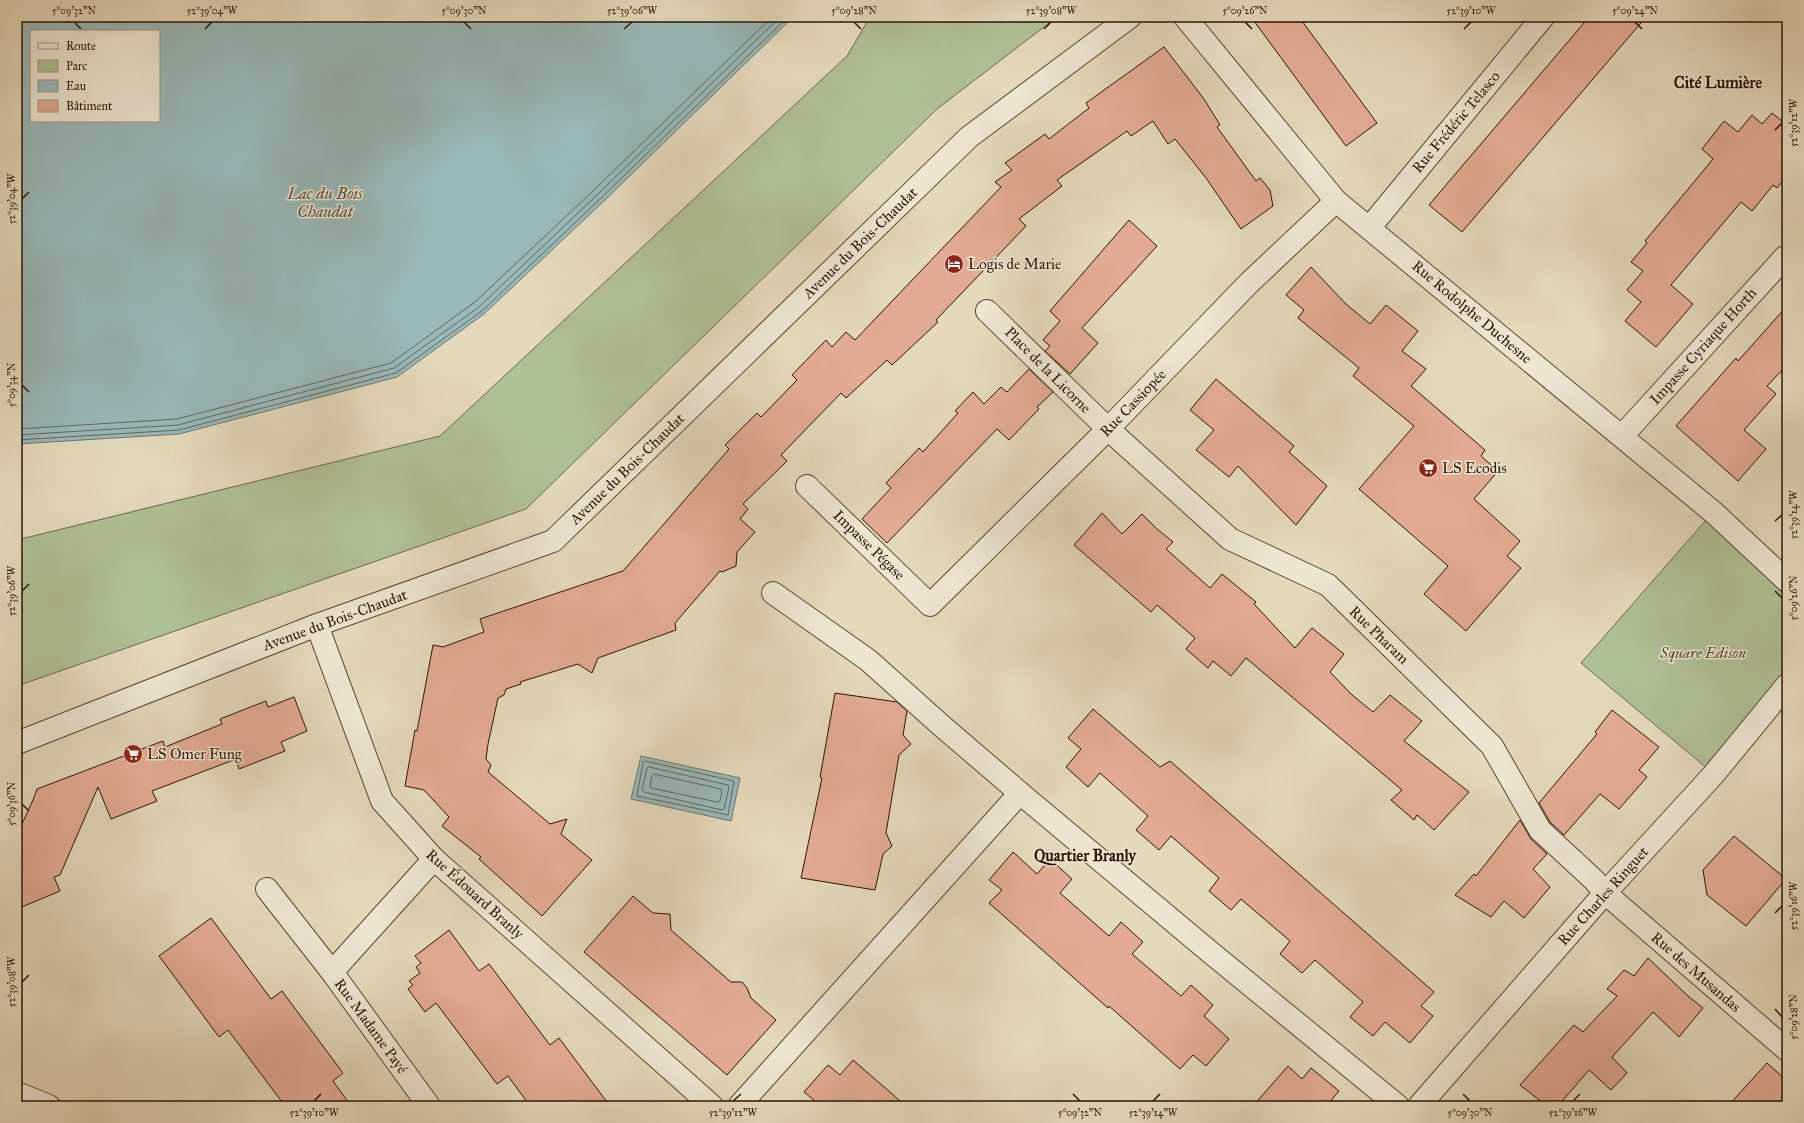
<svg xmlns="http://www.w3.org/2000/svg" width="1804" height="1123" font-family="'IM FELL Great Primer',serif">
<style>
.green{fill:#afc094;stroke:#6e6b4b}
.water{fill:#98b8b9;stroke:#6d7770;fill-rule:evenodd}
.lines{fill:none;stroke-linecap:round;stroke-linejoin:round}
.shore{stroke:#62675e;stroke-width:1}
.building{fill:#e3ab93;stroke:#2c1602}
.minor-casing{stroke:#5a4730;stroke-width:24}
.minor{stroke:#ede6d3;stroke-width:22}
.ticks{fill:none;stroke:#2c1602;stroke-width:1.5}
.labels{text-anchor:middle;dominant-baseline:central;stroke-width:3;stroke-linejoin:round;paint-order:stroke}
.street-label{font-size:15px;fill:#2c1602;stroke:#ede6d3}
.poi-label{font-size:15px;fill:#2c1602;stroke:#ede6d3;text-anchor:start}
.park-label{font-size:15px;font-style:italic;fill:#53492e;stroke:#ede6d3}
.neighbourhood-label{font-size:16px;font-weight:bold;fill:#2c1602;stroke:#ede6d3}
.water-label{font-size:16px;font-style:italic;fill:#524f42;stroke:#ede6d3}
.neatline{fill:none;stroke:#2c1602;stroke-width:1.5}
.ticks-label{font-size:10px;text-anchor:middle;fill:#2c1602}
</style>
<rect width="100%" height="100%" fill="#e4d9bb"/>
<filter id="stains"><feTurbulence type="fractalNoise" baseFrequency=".005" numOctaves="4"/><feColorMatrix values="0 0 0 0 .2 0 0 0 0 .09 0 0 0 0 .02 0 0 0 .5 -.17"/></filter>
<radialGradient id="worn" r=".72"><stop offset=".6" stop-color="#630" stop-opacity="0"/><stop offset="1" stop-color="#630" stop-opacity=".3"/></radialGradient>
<g class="green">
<polygon points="870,17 1057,17 937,109 526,509 17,686 17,540 440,436 847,56"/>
<polygon points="1713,512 1787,581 1787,685 1714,774 1581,663"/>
</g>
<g class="water">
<path d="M17,17H793L604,201L484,314L397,377L179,434L17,444ZM31,31H159V121H31Z"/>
<polygon points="641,756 740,778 731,821 631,799"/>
</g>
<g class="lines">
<g class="shore">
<polyline points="17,429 177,419 391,363 475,302 593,191 772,17"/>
<polyline points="17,435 178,425 394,368 479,307 597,195 780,17"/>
<polyline points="17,440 179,430 396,373 482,311 601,198 788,17"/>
<polygon points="645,761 734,781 728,815 637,796 643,762"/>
<polygon points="649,767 728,785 729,787 724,809 722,810 644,792 642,790 647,768"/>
<polygon points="654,774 721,789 722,791 720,801 717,802 651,788 650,785 652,776"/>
</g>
</g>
<g class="building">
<polygon points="1251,17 1299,17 1377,123 1346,146"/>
<polygon points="1589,17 1646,17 1462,232 1429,205"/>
<polygon points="1164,47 1204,99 1220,125 1217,127 1256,181 1260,178 1270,190 1273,206 1241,229 1206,178 1175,139 1168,144 1153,121 1131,136 1127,131 1057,180 1062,186 1019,219 1026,226 936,320 938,322 892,365 887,360 846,398 841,393 781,455 787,461 743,504 748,509 740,519 755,532 737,552 736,566 722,572 720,571 675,623 676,630 598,658 592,673 578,664 520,682 521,684 506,689 504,695 498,698 488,744 486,759 491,765 488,772 550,824 567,819 561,834 592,860 542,916 479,859 481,857 442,826 449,817 424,790 405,786 415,730 417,731 433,645 443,647 484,632 480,619 623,571 729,449 725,445 757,413 761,417 797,380 792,375 826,340 832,347 846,332 855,340 1001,187 995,182 1012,170 1005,163 1045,134 1049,139 1089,108 1086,103"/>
<polygon points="1772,113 1787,125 1787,176 1777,188 1773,185 1752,211 1741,202 1671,285 1693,304 1656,347 1625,321 1641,302 1627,290 1643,271 1631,262 1647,243 1645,241 1713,159 1702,149 1724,121 1738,132 1752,115 1762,124"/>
<polygon points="1129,220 1157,246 1082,328 1098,343 1070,374 1045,351 1050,346 1043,340 1060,321 1050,311"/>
<polygon points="1311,267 1346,304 1370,324 1386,305 1418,331 1402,351 1426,369 1411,386 1485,450 1481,456 1498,471 1474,499 1520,541 1507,556 1521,568 1466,631 1424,594 1448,566 1359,489 1414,426 1353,376 1359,368 1298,318 1304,310 1286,295"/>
<polygon points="1787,306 1787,365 1767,386 1776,394 1744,430 1766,449 1738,481 1676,426 1736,358 1738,361"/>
<polygon points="1029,369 1053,392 1037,407 1039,409 1009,440 997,429 887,543 862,519 891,488 886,483 919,448 923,452 958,413 955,411 973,392 984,404 1001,387 1007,392"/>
<polygon points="1216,379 1294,446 1289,452 1327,486 1296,525 1238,466 1229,477 1196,450 1214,430 1190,410"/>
<polygon points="1102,513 1122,534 1142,514 1156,528 1173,542 1166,549 1210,588 1222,574 1256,602 1254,604 1295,648 1312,628 1344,654 1330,672 1351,694 1373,712 1390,695 1422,721 1404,741 1469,792 1434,830 1417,815 1414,820 1391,800 1402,790 1246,658 1231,676 1213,661 1208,668 1186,649 1195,638 1157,605 1151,612 1074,545"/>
<polygon points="835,693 897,702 907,711 903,735 911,744 899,755 886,833 892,846 883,854 875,890 801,878 822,778 820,777"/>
<polygon points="294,697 307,731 281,742 285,751 239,769 236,759 152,791 157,801 111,819 98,787 60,875 54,877 60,891 17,909 17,835 33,800 37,789 163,741 165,747 222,724 220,719 266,701 268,707"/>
<polygon points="1093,709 1160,767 1170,761 1434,992 1421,1006 1433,1016 1410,1043 1385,1022 1373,1036 1350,1017 1363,1002 1315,960 1302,973 1280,954 1290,941 1241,899 1231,910 1209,891 1219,878 1171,836 1159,850 1136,830 1148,816 1100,773 1088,787 1066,767 1081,749 1068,738"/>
<polygon points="1612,710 1659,747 1639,770 1647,777 1619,809 1600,794 1564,835 1550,822 1539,803 1597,734 1595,732"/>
<polygon points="1520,820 1531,839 1547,854 1533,869 1550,887 1524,918 1504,901 1491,917 1455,895 1474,874 1476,876"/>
<polygon points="1734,836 1786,879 1746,926 1707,895 1703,870"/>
<polygon points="1013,852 1037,874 1050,859 1072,879 1060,893 1109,936 1121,922 1143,942 1132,954 1181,996 1191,985 1213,1005 1204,1016 1229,1039 1206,1066 1193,1055 1180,1069 1109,1006 1108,1008 989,903 1002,890 989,880"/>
<polygon points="633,896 653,913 670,914 671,930 731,982 742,982 747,988 751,998 776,1020 727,1075 584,952"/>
<polygon points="211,918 271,999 282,991 343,1073 333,1081 351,1106 285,1106 228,1030 219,1037 159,956"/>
<polygon points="449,930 479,971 489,964 550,1045 559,1038 610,1106 530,1106 508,1076 497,1084 436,1003 425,1012 408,989 413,985 409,981 420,973 416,967 421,963 415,956"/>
<polygon points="1648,958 1688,996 1703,1008 1679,1037 1653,1012 1612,1057 1627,1073 1611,1090 1589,1070 1558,1106 1547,1106 1520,1085 1574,1025 1583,1032 1617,996 1607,989 1624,970 1634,976"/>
<polygon points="853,1060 906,1106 821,1106 804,1092 828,1065 840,1075"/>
<polygon points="1767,1063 1787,1081 1787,1106 1728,1106"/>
<polygon points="1288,1066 1302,1079 1311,1068 1339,1091 1328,1104 1330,1106 1253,1106"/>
</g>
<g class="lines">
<g class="minor-casing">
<g id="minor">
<polyline points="1185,17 1336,201 1713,512 1787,581"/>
<polyline points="1370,227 1543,17"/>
<polyline points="987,311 1108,429 1230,539 1328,585 1492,746 1540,830 1594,880 1605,893 1787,1050"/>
<polyline points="1622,436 1785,257"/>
<polyline points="807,486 930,605 1108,429 1249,283 1336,201"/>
<polyline points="773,593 868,660 943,727 1020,793 1210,952 1398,1106"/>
<polyline points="317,625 382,801 434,859 712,1106"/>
<polyline points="17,743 317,625 553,541 969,137 1130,17"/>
<polyline points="267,889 332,972"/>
<polyline points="17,1093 49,1106"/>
<polyline points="429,1106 332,972 434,859"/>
<polyline points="739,1106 1020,793"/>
<polyline points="1419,1106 1605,893 1714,774 1787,685"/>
</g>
</g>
<use href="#minor" class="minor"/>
</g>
<path class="ticks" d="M74,22L81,29M464,22L471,29M854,22L861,29M1245,22L1252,29M1635,22L1642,29M205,29L212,22M624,29L632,22M1044,29L1051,22M1464,29L1471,22M1775,130L1782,123M22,199L29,192M22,385L29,392M1775,521L1782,515M22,591L29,584M1775,591L1782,598M22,804L29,811M1775,913L1782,906M22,982L29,975M1775,1009L1782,1017M1073,1094L1080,1101M1463,1094L1470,1101M314,1101L321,1094M733,1101L741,1094M1153,1101L1160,1094M1573,1101L1580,1094"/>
<defs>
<g id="hotel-disc" transform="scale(1)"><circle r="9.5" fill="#8f2418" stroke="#ede6d3"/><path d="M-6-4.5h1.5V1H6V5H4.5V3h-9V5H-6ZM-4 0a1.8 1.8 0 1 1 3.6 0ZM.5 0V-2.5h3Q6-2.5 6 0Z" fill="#fff"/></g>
<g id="supermarket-disc" transform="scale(1)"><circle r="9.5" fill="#8f2418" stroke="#ede6d3"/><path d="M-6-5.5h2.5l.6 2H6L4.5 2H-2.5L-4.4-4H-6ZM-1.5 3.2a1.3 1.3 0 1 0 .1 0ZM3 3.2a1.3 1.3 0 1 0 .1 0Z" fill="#fff"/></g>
</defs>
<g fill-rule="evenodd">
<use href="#hotel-disc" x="954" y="264"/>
<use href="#supermarket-disc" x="1428" y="468"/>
<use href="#supermarket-disc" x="133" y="754"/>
</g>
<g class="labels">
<g class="street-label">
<text transform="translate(1456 122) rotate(-50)">Rue Frédéric Telasco</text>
<text transform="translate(860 243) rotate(-44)">Avenue du Bois-Chaudat</text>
<text transform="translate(1472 312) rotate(40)">Rue Rodolphe Duchesne</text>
<text transform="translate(1703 346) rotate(-48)">Impasse Cyriaque Horth</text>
<text transform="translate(1048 370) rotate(45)">Place de la Licorne</text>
<text transform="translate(1133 403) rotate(-46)">Rue Cassiopée</text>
<text transform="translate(627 469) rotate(-44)">Avenue du Bois-Chaudat</text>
<text transform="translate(869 545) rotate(44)">Impasse Pégase</text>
<text transform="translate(335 620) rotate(-20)">Avenue du Bois-Chaudat</text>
<text transform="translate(1379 635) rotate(44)">Rue Pharam</text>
<text transform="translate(475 894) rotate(42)">Rue Édouard Branly</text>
<text transform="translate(1603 896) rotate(-48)">Rue Charles Ringuet</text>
<text transform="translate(1696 972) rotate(41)">Rue des Musandas</text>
<text transform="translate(371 1026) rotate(54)">Rue Madame Payé</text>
</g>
<g class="poi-label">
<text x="968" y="264">Logis de Marie</text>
<text x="1442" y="468">LS Ecodis</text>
<text x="147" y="754">LS Omer Fung</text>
</g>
<g class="park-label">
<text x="1703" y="653">Square Edison</text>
</g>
<g class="neighbourhood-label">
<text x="1718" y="82">Cité Lumière</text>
<text x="1085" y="855">Quartier Branly</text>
</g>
<g class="water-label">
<text x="325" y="193">Lac du Bois<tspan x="325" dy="18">Chaudat</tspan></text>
</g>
</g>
<rect width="1804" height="1123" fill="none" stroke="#e4d9bb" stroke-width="44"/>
<rect x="30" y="30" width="130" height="92" fill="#ede6d3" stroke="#a0937f"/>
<rect x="38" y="43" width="20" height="6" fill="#ede6d3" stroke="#a0937f"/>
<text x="66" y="50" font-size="12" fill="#2c1602">Route</text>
<rect x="38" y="60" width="20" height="12" fill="#afc094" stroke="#a0937f"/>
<text x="66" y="70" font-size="12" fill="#2c1602">Parc</text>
<rect x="38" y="80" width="20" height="12" fill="#98b8b9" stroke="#a0937f"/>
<text x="66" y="90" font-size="12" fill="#2c1602">Eau</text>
<rect x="38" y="100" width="20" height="12" fill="#e3ab93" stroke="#a0937f"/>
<text x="66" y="110" font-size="12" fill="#2c1602">Bâtiment</text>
<rect x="22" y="22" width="1760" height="1079" class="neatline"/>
<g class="ticks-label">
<text x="74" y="14">5°09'32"N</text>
<text x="212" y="14">52°39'04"W</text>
<text x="464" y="14">5°09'30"N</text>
<text x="632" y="14">52°39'06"W</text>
<text x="854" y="14">5°09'28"N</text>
<text x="1051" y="14">52°39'08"W</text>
<text x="1245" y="14">5°09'26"N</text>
<text x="1471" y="14">52°39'10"W</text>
<text x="1635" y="14">5°09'24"N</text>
<text transform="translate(1793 123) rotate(-90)" y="4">52°39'12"W</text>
<text transform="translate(11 199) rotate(-90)" y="4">52°39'04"W</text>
<text transform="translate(11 385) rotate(-90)" y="4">5°09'34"N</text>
<text transform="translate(1793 515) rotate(-90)" y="4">52°39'14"W</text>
<text transform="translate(11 591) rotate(-90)" y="4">52°39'06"W</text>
<text transform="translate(1793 598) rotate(-90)" y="4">5°09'26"N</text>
<text transform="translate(11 804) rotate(-90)" y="4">5°09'36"N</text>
<text transform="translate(1793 906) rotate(-90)" y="4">52°39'16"W</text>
<text transform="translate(11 982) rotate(-90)" y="4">52°39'08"W</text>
<text transform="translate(1793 1017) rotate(-90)" y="4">5°09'28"N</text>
<text x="314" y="1116">52°39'10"W</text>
<text x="733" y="1116">52°39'12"W</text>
<text x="1080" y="1116">5°09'32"N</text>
<text x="1153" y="1116">52°39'14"W</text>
<text x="1470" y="1116">5°09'30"N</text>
<text x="1573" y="1116">52°39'16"W</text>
</g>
<rect width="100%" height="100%" filter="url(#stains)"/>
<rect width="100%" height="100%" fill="url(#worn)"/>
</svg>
